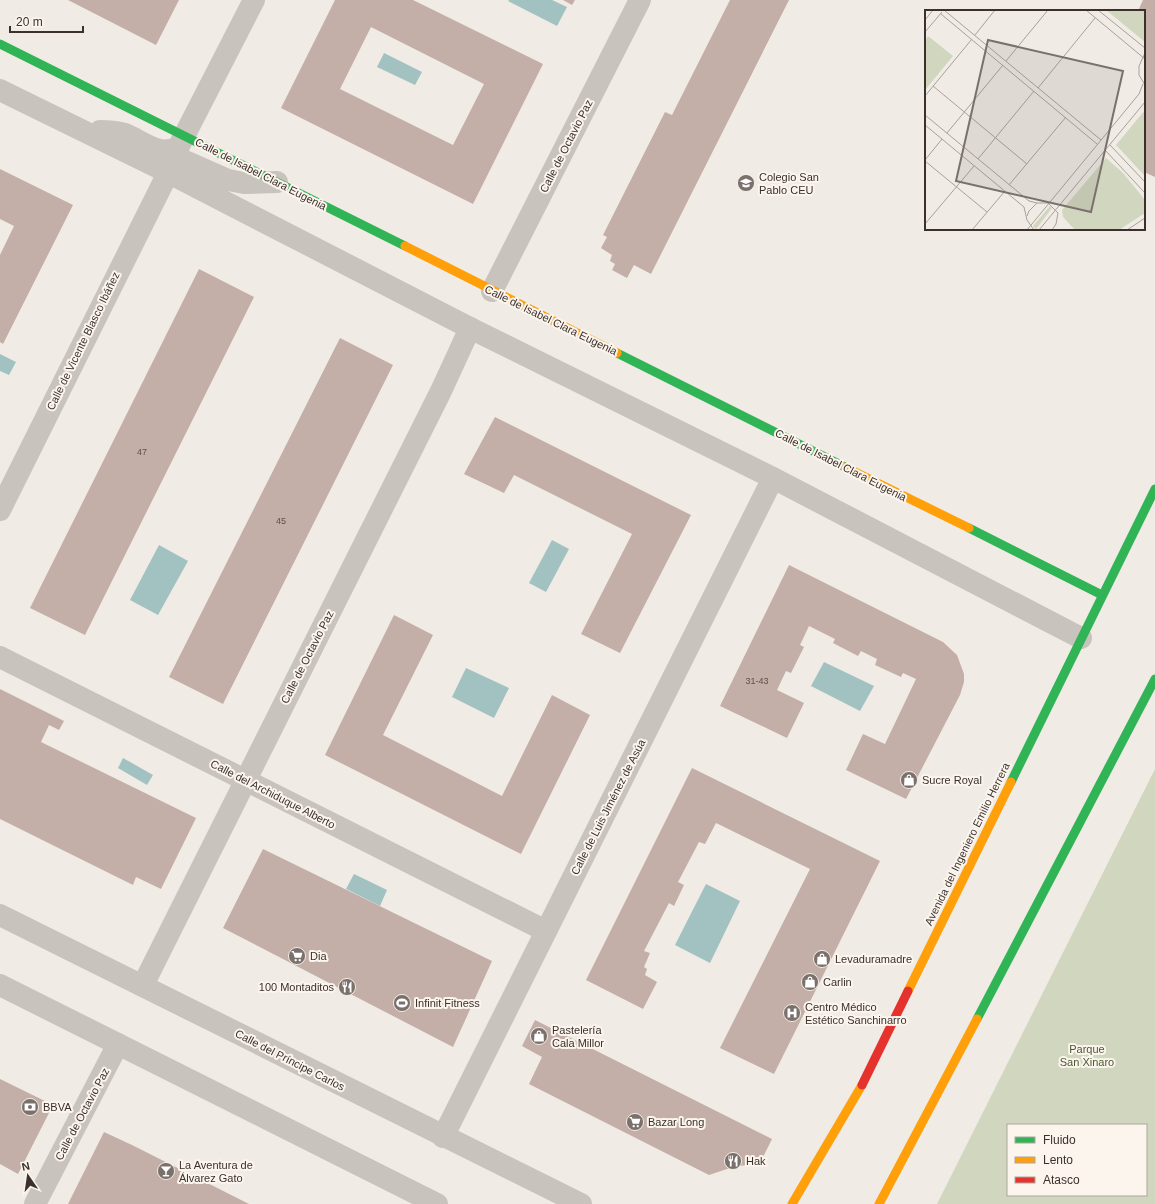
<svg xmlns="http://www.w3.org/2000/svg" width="1155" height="1204" font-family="Arial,sans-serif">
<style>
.green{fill:#d1d6bf;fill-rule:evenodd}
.water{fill:#a1c2c1}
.building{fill:#c3afa7;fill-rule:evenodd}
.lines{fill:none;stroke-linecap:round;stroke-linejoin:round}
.street{stroke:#c9c3be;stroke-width:22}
.fast{stroke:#30b455;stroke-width:9}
.slow{stroke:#ff9f0a;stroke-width:9}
.jam{stroke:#e5322d;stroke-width:9}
.labels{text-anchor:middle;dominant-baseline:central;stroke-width:4;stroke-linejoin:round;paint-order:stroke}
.number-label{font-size:9px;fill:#5d504a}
.street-label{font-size:11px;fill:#3b302b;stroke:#fbf5ee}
.poi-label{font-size:11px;fill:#3b302b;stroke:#fbf5ee;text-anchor:start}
.park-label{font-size:11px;fill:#4a5a2e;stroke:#fbf5ee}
.inset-road{fill:none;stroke:#a8a09b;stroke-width:1}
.view{fill:#7a716c;fill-opacity:0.15;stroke:#7a716c;stroke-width:2}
.inset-edge{fill:none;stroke:#3b302b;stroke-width:2}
</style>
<rect width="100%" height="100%" fill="#f0ebe5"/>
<path class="green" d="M1155,769V1204H937ZM1008,1125H1146V1195H1008Z"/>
<g class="water">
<polygon points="509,0 552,0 567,7 557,26 508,1"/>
<polygon points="384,53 422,72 415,85 377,67"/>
<polygon points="0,354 16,362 9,375 0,371"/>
<polygon points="552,540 569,549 546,592 529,583"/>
<polygon points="159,545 188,561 158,615 130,600"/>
<polygon points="824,662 874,686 860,711 811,686"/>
<polygon points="466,668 509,688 494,718 452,697"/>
<polygon points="123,758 153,775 147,785 118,768"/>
<polygon points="354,874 387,890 380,906 346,889"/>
<polygon points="706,884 740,901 710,963 675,945"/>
</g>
<g class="building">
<polygon points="68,0 179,0 156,45"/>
<path d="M335,0H413L543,64L473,204L281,108ZM371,27L484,84L453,145L340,89Z"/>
<polygon points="563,0 575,0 572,5"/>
<polygon points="730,0 789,0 651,274 634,265 627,278 612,270 615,264 610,261 612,255 601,248 607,237 603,235 665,112 672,115"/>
<polygon points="1143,0 1155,0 1155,177 1144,172 1144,11 1138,11"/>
<polygon points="0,169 73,205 3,344 0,342 0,255 14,226 0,219"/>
<polygon points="199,269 254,297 85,635 30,608"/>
<polygon points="340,338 393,365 223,704 169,677"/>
<polygon points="495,417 691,515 620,653 581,634 632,534 514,475 504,493 464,474"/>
<polygon points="789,565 943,642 957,655 964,674 964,682 960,695 906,799 846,770 863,734 885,744 916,679 903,673 901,677 875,665 877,659 861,651 858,656 833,643 835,639 809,626 800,645 804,647 791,673 786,671 777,690 804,703 787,738 720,706"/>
<polygon points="394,615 433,635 383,735 502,796 552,695 590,715 521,854 325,755"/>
<polygon points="0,689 64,721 59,730 49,725 41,742 196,818 161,889 136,877 133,885 0,819"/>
<polygon points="692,768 880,861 774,1074 720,1048 810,869 716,823 705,844 699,842 678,882 684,885 674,906 669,903 644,951 650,953 644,967 647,969 645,975 657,982 643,1009 586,980"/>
<polygon points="263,849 492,961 453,1047 223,928"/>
<polygon points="535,1020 772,1139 760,1163 733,1167 709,1175 529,1084 542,1057 522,1046"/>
<polygon points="0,1079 53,1105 18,1174 0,1164"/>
<polygon points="104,1132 132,1145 249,1204 68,1204"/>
</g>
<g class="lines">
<g class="street">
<polyline points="0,90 167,172 470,328 773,478 1081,638"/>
<path d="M100,131C108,131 117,132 125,134C142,141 162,159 179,146L254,0"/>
<polyline points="492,291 640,0"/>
<polyline points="0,510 172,165 178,162 185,161 228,180 244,183 277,182"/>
<polyline points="0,657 546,931"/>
<polyline points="0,915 581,1204"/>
<polyline points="0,985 437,1204"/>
<polyline points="143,985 441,391 470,328"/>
<polyline points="443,1137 773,478"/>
<polyline points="35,1204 118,1044"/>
</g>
<g class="fast">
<polyline points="0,44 405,246"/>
<polyline points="617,353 845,467"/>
<polyline points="969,528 1102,595"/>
<polyline points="1011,782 1155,489"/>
<polyline points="977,1019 1155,679"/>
</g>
<g class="slow">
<polyline points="405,246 617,353"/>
<polyline points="845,467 969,528"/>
<polyline points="908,991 1011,782"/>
<polyline points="792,1204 862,1085"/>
<polyline points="879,1204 977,1019"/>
</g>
<polyline class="jam" points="862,1085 908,991"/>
</g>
<defs>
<g id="school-disc" transform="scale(0.9)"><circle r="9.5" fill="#7a716c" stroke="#fbf5ee"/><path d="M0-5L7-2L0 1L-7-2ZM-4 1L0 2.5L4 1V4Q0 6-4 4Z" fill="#fff"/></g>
<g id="shop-disc" transform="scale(0.9)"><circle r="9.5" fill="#7a716c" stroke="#fbf5ee"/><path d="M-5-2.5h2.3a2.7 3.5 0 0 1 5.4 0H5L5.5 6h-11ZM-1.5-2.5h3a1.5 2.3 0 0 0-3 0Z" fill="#fff"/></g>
<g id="supermarket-disc" transform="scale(0.9)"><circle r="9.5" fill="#7a716c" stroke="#fbf5ee"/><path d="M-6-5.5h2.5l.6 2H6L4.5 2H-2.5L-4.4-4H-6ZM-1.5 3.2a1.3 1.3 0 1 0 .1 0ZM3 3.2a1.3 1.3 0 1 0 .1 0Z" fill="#fff"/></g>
<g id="restaurant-disc" transform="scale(0.9)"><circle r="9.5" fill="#7a716c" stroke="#fbf5ee"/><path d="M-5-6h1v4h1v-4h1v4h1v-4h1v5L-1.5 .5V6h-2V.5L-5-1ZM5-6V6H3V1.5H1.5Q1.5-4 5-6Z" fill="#fff"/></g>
<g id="stadium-disc" transform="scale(0.9)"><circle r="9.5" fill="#7a716c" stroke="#fbf5ee"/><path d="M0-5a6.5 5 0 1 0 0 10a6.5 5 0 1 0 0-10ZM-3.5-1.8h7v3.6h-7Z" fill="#fff"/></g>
<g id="hospital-disc" transform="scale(0.9)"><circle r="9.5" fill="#7a716c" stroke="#fbf5ee"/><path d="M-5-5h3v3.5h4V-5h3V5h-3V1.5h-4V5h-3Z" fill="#fff"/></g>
<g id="bank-disc" transform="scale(0.9)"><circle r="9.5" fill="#7a716c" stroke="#fbf5ee"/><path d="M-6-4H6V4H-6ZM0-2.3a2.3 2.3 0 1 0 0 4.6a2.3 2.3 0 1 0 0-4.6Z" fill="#fff"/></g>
<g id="bar-disc" transform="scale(0.9)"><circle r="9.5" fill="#7a716c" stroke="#fbf5ee"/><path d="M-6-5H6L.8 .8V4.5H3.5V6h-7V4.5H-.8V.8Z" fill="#fff"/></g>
</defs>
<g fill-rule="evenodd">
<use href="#school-disc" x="746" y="183"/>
<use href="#shop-disc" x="909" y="780"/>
<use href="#supermarket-disc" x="297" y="956"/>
<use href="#shop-disc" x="822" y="959"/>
<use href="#shop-disc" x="810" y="982"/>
<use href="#restaurant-disc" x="347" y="987"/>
<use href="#stadium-disc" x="402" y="1003"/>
<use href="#hospital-disc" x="792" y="1013"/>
<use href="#shop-disc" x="539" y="1036"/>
<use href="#bank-disc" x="30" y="1107"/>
<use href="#supermarket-disc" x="635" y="1122"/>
<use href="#restaurant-disc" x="733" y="1161"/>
<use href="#bar-disc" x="166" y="1171"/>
</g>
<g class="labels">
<g class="number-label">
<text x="142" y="452">47</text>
<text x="281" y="521">45</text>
<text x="757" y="681">31-43</text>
</g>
<g class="street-label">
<text transform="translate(566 146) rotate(-63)">Calle de Octavio Paz</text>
<text transform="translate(261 174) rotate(27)">Calle de Isabel Clara Eugenia</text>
<text transform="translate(551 320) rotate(26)">Calle de Isabel Clara Eugenia</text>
<text transform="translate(83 341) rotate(-64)">Calle de Vicente Blasco Ibáñez</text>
<text transform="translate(841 465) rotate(27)">Calle de Isabel Clara Eugenia</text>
<text transform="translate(307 657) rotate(-63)">Calle de Octavio Paz</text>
<text transform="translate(273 794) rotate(27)">Calle del Archiduque Alberto</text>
<text transform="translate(608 807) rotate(-63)">Calle de Luis Jiménez de Asúa</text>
<text transform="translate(967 844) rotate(-64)">Avenida del Ingeniero Emilio Herrera</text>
<text transform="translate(290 1060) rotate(27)">Calle del Príncipe Carlos</text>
<text transform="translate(82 1114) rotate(-62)">Calle de Octavio Paz</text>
</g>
<g class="poi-label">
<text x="759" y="177">Colegio San<tspan x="759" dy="13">Pablo CEU</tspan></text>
<text x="922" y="780">Sucre Royal</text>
<text x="310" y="956">Dia</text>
<text x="835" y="959">Levaduramadre</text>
<text x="823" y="982">Carlin</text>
<text x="334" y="987" text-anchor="end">100 Montaditos</text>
<text x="415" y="1003">Infinit Fitness</text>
<text x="805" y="1007">Centro Médico<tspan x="805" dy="13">Estético Sanchinarro</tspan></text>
<text x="552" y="1030">Pastelería<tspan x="552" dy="13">Cala Millor</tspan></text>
<text x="43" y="1107">BBVA</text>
<text x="648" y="1122">Bazar Long</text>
<text x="746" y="1161">Hak</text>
<text x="179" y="1165">La Aventura de<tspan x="179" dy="13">Álvarez Gato</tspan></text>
</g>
<g class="park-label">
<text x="1087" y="1049">Parque<tspan x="1087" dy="13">San Xinaro</tspan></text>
</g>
</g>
<g transform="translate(925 10)">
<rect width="220" height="220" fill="#f0ebe5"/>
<path d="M181,0H220V32ZM3,26L28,46L0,80V31ZM220,100V166L191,135ZM181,148L198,163L220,190V203L194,220H150L138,207L137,200ZM125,196L127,198L111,219L108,216Z" fill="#d1d6bf"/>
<path class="inset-road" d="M19,0L176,130M161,0L220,49M173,0L220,38M16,4L172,134M0,10L8,0M0,22L17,2M50,25L70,0M81,51L123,0M220,75L214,65V56L220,43M8,76L102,154M113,78L170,8M0,86L47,29M0,105L104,191L112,193M0,115L99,197L102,210L109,220M22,123L78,55M185,135L220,172M180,140L220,183M53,149L109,81M0,150L17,129M0,151L62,202M84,175L141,107M102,206L104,201L112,193H123L133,203L131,214L127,220M0,214L49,156M47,220L80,181M102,220L214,84L218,74M114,220L220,92M202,220L220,208"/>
<path class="view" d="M63,30L198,61L166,202L31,171Z"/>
<rect width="220" height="220" class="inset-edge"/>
</g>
<rect x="1007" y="1124" width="140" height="72" fill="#fbf5ee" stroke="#aea6a0"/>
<rect x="1015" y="1137" width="20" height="6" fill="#30b455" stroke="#aea6a0"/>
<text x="1043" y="1144" font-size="12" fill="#3b302b">Fluido</text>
<rect x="1015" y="1157" width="20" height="6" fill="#ff9f0a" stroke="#aea6a0"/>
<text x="1043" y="1164" font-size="12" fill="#3b302b">Lento</text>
<rect x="1015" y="1177" width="20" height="6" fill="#e5322d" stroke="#aea6a0"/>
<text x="1043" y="1184" font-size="12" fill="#3b302b">Atasco</text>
<g transform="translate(28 1176) rotate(347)" stroke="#fbf5ee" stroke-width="3" paint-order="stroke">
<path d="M0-3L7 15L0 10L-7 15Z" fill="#3b302b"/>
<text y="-6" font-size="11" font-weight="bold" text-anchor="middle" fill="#3b302b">N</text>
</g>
<path d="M10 26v6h73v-6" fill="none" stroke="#3b302b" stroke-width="2"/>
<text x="16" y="26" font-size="12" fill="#3b302b" stroke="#fbf5ee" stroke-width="3" paint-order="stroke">20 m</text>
</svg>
